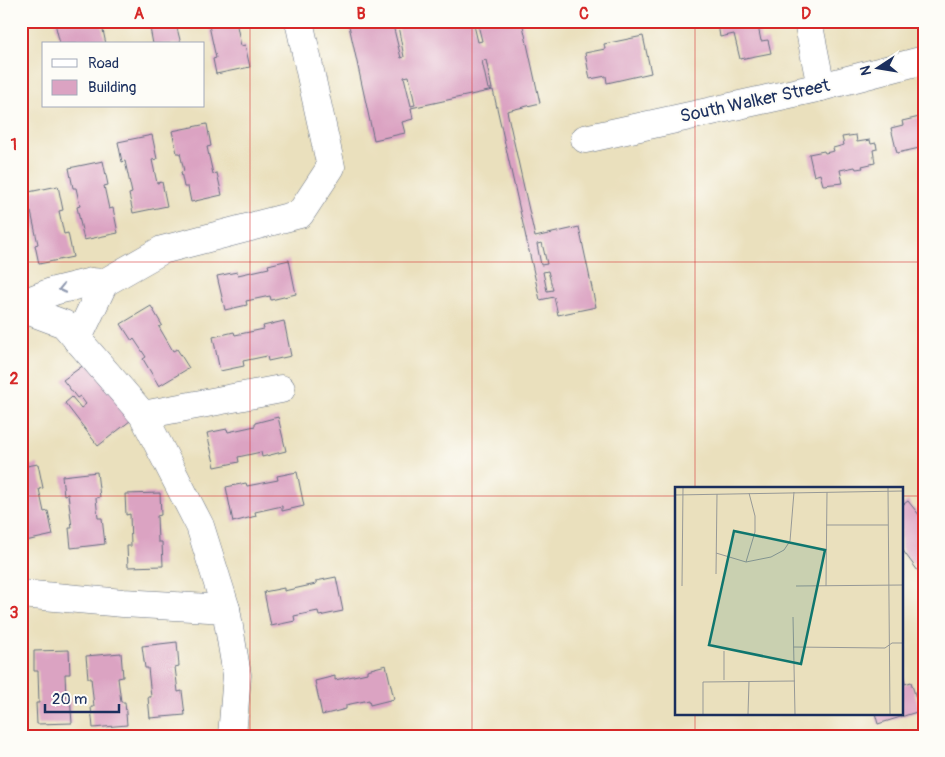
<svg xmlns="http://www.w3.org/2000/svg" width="945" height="757" font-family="Pangolin,sans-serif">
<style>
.building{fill:#dba3c2;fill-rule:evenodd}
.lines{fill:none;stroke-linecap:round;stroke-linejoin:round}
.minor-casing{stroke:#636d7f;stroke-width:29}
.minor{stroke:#fff;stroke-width:28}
.oneway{stroke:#8d97ae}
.grid{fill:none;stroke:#d62828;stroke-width:1;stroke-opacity:0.55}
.labels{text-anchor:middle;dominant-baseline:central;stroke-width:4;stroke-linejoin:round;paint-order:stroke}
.street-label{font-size:18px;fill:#1b2f5e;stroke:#fdfcf7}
.inset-road{fill:none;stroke:#979997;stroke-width:1}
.view{fill:#0f766e;fill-opacity:0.15;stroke:#0f766e;stroke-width:2.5}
.inset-edge{fill:none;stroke:#1b2f5e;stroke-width:2.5}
.neatline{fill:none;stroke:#d62828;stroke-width:2}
.grid-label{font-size:16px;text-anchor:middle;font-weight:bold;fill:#d62828}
</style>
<rect width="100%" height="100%" fill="#fdfcf7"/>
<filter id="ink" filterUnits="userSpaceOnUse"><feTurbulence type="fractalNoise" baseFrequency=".02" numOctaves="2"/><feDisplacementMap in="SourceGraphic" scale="10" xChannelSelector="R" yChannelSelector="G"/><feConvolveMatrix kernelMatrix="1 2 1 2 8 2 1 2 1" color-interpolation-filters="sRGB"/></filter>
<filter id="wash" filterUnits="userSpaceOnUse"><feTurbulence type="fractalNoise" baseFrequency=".0096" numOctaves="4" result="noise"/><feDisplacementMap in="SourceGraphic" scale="20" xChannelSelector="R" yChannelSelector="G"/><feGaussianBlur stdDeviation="1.12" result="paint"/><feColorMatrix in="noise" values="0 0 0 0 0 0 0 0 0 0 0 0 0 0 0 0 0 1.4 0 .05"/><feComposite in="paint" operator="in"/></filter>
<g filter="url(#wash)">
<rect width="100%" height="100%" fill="#eae0bd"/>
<g id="blocks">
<g class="building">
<polygon points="64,21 101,21 106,44 60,44 55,23"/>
<polygon points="145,21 180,21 182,27 177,28 181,44 153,44 150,28 146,28"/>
<polygon points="208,21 236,21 241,46 245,45 250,67 216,74 213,59 216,58"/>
<path d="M348,21H392L401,58L404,57L397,21H473L478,42L482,41L477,21H522L540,103L507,111L535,237L579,227L596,307L558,315L554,297L540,300L493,90L411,108L413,119L402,122L405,133L374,140ZM486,60L492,89H488L482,61ZM409,76L415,105L411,106L404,77ZM542,243L547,264L541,265L537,244ZM548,271L553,290L547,291L543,272Z"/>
<polygon points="705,21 757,21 761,41 768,40 771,53 740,59 734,34 720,37 718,24 706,26"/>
<polygon points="643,36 651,73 607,83 606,76 590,79 585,53 605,49 604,44"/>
<polygon points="924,116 924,147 897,153 891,128 903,125 902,121"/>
<polygon points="207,124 211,146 207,147 213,174 217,173 222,195 191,202 188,187 184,187 181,172 184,171 180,153 177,153 172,131"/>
<polygon points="152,135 157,159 152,160 157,183 162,182 167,206 133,213 129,194 132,193 125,161 122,162 118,142"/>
<polygon points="856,135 857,142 870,140 871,144 876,143 877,149 873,150 875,163 862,166 863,168 856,169 855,167 840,170 843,183 823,185 820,174 814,176 809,154 824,151 825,153 834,151 833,148 844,145 842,137"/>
<polygon points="103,161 108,185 104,186 109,209 113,208 118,233 84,240 77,207 80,206 76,188 73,188 69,168"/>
<polygon points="58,186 63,210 59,211 64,234 68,233 73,257 39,264 35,245 38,244 31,212 28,213 24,193"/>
<polygon points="289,260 296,294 271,300 270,296 246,301 247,305 225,310 217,276 237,272 238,275 269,268 268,265"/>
<polygon points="151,306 162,325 159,327 173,351 177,349 189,368 159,386 143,359 146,357 134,339 132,341 121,324"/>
<polygon points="284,321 291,356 268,361 267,356 243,361 244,366 220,371 213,337 234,332 235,335 264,329 263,326"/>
<polygon points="92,359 135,417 98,446 65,403 72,397 81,408 86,404 80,396 77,398 63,380"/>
<polygon points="278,417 286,451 262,457 261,452 238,457 239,462 215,467 207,433 227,429 228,432 255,426 255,423"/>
<polygon points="38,464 43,488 39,489 44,512 48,511 53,535 21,542 21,467"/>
<polygon points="97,472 100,497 96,498 98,518 102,518 105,544 71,548 69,528 72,528 68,494 64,495 62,476"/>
<polygon points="297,472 304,506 282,511 282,506 255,512 256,516 233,522 226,487 246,483 247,486 278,480 277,476"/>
<polygon points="160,493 161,515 157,516 158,542 162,542 163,566 128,567 127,546 131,546 130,514 126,515 125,494"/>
<polygon points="908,501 924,521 924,566 918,571 901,548 901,506"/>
<polygon points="336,577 343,611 319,616 318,611 294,616 295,621 271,626 264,592 284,588 284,591 316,584 316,581"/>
<polygon points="177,642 179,666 175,667 178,692 182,691 185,715 150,718 148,697 151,697 148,668 145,668 142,646"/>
<polygon points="69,650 70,674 65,674 66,697 70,697 72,723 37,724 36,703 39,703 38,671 34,671 34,651"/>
<polygon points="121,653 123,677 118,678 121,702 125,702 127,725 93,728 91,707 94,707 91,678 88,678 86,656"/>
<polygon points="386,665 394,699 370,705 369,700 346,705 346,709 322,715 315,681 335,676 335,680 367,673 367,670"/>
<polygon points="901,665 905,684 911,682 920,711 878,724 875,713 901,713"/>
</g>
</g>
</g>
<g filter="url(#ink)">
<use href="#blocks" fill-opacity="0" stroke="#636d7f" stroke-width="1"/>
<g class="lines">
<g class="minor-casing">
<g id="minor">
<polyline points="808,21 821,87"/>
<polyline points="585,139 821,87 924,60"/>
<polyline points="21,304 54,291 91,282 104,283 162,250 300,214 331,167 299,21"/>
<polyline points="21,308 64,324 143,415 200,526 226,609"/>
<polyline points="77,340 104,283"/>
<polyline points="143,415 281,389"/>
<polyline points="21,594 123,603 226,609 237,675 232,736"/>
</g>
</g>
<use href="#minor" class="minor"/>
</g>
<defs><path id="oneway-chevron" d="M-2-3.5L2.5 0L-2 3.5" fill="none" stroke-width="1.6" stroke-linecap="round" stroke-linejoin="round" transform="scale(1.25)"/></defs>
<use class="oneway" href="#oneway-chevron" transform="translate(62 289) rotate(167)"/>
</g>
<path class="grid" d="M250,21V736M472,21V736M695,21V488M21,262H924M21,496H676M901,496H924M695,713V736"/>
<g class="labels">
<g class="street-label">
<text transform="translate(755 101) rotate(-12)">South Walker Street</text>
</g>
</g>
<g transform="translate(675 487)">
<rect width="228" height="228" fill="#eae0bd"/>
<path class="inset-road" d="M213,1L215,227M0,8L228,4M151,38H213M41,66L71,75L80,45V29L74,6M71,75L96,70L109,63L115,54L119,5M41,87L42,7M7,99L8,1M121,99L228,98M151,99L152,5M118,130L120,227M118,160L210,161L217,156H228M49,164V193M28,227V195L120,194M73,227L74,194"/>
<path class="view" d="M59,44L150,63L126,177L34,158Z"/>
<rect width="228" height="228" class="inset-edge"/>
</g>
<rect width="945" height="757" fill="none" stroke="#fdfcf7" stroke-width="55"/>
<rect x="42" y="42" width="162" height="65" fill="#fdfcf7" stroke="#a3aaba"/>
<rect x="52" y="59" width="25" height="8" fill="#ffffff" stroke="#a3aaba"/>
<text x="88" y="68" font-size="15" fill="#1b2f5e">Road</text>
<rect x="52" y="80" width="25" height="15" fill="#dba3c2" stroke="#a3aaba"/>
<text x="88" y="92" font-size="15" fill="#1b2f5e">Building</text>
<g transform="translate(878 68) rotate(258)" stroke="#fdfcf7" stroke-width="4" paint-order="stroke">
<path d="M0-4L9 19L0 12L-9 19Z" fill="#1b2f5e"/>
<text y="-8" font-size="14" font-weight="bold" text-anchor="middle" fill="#1b2f5e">N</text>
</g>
<path d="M45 704v8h74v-8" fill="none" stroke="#1b2f5e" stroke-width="2.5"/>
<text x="52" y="704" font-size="15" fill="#1b2f5e" stroke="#fdfcf7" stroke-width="4" paint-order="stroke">20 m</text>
<rect x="28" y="28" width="890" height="702" class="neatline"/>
<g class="grid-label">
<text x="139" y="19">A</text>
<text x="361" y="19">B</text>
<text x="584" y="19">C</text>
<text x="806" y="19">D</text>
<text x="14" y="150">1</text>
<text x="14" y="384">2</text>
<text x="14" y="618">3</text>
</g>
</svg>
